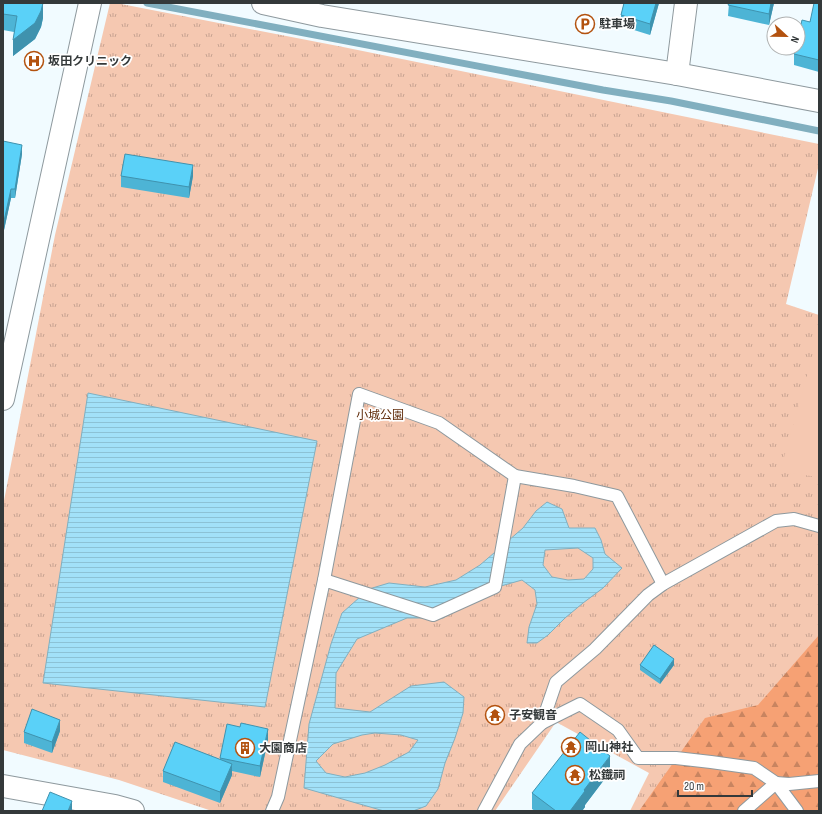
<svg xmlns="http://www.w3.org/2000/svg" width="822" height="814" font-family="'Sofia Sans Condensed','Noto Sans JP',sans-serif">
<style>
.grass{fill:url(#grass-tufts)}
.forest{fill:url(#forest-firs)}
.pitch{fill:#f5c8b1}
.water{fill:url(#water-rules);stroke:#81afbf;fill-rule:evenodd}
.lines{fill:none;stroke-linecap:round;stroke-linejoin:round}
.stream{stroke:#81afbf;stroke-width:7}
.lane-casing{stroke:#8e999e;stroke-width:14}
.secondary-casing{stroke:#8e999e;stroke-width:24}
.lane{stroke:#fff;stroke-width:12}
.secondary{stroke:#fff;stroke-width:22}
.wall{fill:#4db4d5}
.shaded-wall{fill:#3f92ae}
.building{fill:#5ad1f8;stroke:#3f92ae}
.labels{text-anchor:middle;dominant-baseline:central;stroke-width:3.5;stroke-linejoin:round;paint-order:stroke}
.poi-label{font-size:12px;font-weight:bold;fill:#34393a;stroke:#fff;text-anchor:start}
.park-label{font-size:12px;fill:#602b09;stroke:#fff}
</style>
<defs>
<pattern id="grass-tufts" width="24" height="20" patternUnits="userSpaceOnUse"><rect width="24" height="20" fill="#f5c8b1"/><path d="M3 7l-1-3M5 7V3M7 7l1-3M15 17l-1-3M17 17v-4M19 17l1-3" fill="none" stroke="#c7a391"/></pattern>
<pattern id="forest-firs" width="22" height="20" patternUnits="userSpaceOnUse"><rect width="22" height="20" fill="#f6a174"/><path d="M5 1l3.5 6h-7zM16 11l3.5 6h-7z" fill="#c88460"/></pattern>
<pattern id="water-rules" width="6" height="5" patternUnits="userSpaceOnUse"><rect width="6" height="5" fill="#a2e1f8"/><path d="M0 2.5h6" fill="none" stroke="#8cc2d5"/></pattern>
</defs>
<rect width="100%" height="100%" fill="#f1fbff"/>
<polygon class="grass" points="110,3 116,3 343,47 819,144 819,164 786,304 819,315 819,811 630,811 649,773 556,722 495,811 212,811 119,780 3,750 3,506 55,235"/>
<polygon class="forest" points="819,635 819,811 639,811 705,718 758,705"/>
<polygon class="pitch" points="818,336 819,337 819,477 780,472"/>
<g class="water">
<polygon points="88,393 317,441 265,707 43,683"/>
<path d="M547,502L562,509L569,528H595L601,540L605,554L622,568L603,588L583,603L565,618L548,635L537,643H527L529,627L537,604L535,590L522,580L494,588L443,618H407L357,639L336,673L335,708L370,712L411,686L444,682L464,697L463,713L455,738L445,763L438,789L426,806L413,811H384L304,788L309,724L331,644L342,613L369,589L389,583L425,587L456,580L480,565L523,528L536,511ZM578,548L593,558V569L584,579L568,580L552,577L543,565L545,550ZM375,733L401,735L418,740L409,752L385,765L365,773L345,777L326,773L316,761L333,744L362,735Z"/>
</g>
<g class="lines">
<polyline class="stream" points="147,3 603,90 671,101 819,131"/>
<g class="lane-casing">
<g id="lane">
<polyline points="324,580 359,394 439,423 515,476"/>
<polyline points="542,723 580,704 618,730 638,758 676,758 711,762 754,768 776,783 797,811"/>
<polyline points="272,811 278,797 324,580 433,615 495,587 515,476 574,486 617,496 663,584"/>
<polyline points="484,811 520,744 542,723 556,682 595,649 648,595 663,584 776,521 794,519 819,526"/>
<polyline points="744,811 776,783 789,784 819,781"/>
</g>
</g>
<g class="secondary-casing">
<g id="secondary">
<polyline points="263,3 322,16 677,74 819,101"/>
<polyline points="677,74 686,3"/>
<polyline points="3,399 90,3"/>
<polyline points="3,786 115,806 133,811"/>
</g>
</g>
<use href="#lane" class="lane"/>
<use href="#secondary" class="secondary"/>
</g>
<g class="wall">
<polygon points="3,3 43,3 43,18 41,27 35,39 13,56 14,32 3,30"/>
<polygon points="624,3 659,3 650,35 621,26 621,15"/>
<polygon points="729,3 774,3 769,25 728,16"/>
<polygon points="819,3 819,72 794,65 794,54"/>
<polygon points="3,141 22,154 15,198 11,198 4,230 3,230"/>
<polygon points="121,176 193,176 189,198 121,187"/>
<polygon points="640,665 674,665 660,684 640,670"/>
<polygon points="60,731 52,753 24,743 24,732"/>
<polygon points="268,740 260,777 232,771 232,775 220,803 163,782 163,771 220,760 220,758"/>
<polygon points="610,772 585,805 585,807 582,811 535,811 532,809 532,793"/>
</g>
<g class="shaded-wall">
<polygon points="43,3 43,18 41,27 35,39 13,56 13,40"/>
<polygon points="656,3 659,3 650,35 650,24"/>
<polygon points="771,3 774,3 769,25 769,14"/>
<polygon points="22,145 22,154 15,198 15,189"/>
<polygon points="193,165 193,176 189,198 189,187"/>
<polygon points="11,189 11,198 4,230 4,221"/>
<polygon points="674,659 674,665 660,684 660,679"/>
<polygon points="60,720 60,731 52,753 52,742"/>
<polygon points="268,729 268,740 260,777 260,766"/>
<polygon points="610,756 610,772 585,805 585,807 582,811 570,811 584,790"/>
<polygon points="232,764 232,775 220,803 220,792"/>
<polygon points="72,801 72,811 68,811"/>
</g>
<g class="building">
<polygon points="3,3 43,3 41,11 35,23 13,40 17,16 3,14"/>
<polygon points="624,3 656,3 650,24 621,15"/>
<polygon points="729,3 771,3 769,14 728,5"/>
<polygon points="814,3 819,3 819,60 794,54 795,48 798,48 798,37 802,20 810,22"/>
<polygon points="3,141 22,145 15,189 11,189 4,221 3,221"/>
<polygon points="125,154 193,165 189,187 121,176"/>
<polygon points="654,645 674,659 660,679 640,665"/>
<polygon points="32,709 60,720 52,742 24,732"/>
<polygon points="241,723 268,729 260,766 220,758 227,724 240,727"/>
<polygon points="580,732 610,756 584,790 585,791 570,811 556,811 532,793"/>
<polygon points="175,742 232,764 220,792 163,771"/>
<polygon points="50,792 72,801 68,811 42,811"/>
</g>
<defs>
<g id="parking-ring" transform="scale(1)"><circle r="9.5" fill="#fff" stroke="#b3520f" stroke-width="1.5"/><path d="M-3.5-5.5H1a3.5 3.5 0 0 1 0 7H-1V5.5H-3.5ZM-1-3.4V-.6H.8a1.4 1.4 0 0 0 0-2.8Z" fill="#b3520f"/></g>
<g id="hospital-ring" transform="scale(1)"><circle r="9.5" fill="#fff" stroke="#b3520f" stroke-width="1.5"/><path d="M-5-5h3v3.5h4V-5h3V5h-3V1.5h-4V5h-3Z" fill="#b3520f"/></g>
<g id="temple-ring" transform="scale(1)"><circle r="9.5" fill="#fff" stroke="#b3520f" stroke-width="1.5"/><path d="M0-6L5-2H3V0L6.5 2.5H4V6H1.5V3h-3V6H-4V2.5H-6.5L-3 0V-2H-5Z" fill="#b3520f"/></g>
<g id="building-ring" transform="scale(1)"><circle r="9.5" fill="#fff" stroke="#b3520f" stroke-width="1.5"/><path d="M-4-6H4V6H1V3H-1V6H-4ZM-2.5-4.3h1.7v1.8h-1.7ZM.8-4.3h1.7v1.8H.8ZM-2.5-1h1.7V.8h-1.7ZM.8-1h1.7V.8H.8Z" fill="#b3520f"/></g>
</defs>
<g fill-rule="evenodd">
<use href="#parking-ring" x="585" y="24"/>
<use href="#hospital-ring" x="34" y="61"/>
<use href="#temple-ring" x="495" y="715"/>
<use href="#temple-ring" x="571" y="747"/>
<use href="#building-ring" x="245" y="748"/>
<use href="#temple-ring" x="575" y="775"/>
</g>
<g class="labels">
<g class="poi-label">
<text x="599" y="24">駐車場</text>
<text x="48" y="61">坂田クリニック</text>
<text x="509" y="715">子安観音</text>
<text x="585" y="747">岡山神社</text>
<text x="259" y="748">大園商店</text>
<text x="589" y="775">松鐡祠</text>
</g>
<g class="park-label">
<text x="380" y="415">小城公園</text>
</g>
</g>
<rect width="822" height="814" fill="none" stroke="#34393a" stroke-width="8"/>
<g transform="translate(786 36) rotate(112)"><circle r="19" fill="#ffffff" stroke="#aeb0b0"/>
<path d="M0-3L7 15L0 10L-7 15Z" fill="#b3520f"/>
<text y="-6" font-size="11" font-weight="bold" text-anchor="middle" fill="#34393a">N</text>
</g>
<path d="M678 790v6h74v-6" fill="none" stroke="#34393a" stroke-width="2"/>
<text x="684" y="790" font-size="12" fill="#34393a" stroke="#ffffff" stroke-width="3" paint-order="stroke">20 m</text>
</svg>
